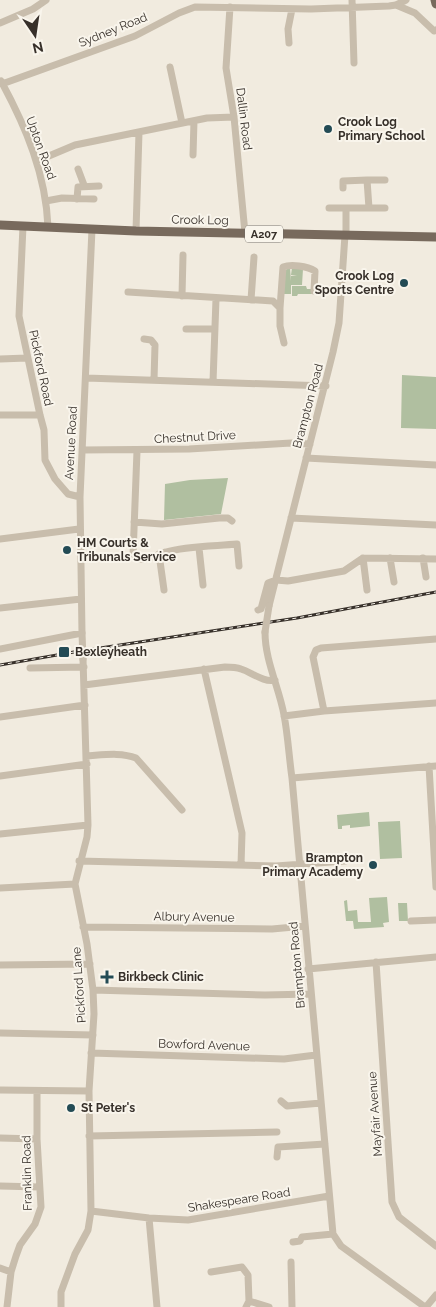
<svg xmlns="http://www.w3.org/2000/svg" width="436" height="1307" font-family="Raleway,sans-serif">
	<rect width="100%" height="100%" fill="#f1ebdf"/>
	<path fill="#b0bfa0" d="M 290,268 L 291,281 L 291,276 L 297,276 L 291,275 L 292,268 L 303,269 L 302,285 L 291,285 L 291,294 L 283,294 L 285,270 Z
		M 292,286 L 306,286 L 307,289 L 311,289 L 314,294 L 298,294 L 297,296 L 292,296 Z
		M 402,375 L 436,377 L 436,429 L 401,428 Z
		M 228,478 L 221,514 L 164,520 L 165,484 L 190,480 Z
		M 369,812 L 370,826 L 350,828 L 350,825 L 342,826 L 342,829 L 338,829 L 337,815 Z
		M 400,821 L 402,858 L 380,859 L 378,822 Z
		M 387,897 L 389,922 L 383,923 L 384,927 L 354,929 L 353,921 L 346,921 L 344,901 L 347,900 L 348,911 L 357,910 L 358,922 L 371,922 L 369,898 Z
		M 398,903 L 407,903 L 408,921 L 399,921 Z"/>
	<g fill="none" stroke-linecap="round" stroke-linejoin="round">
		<path stroke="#c8bdac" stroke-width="7" d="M 352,0 L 354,63
			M 396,5 L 415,13 L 434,31 L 436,30
			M 230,7 L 226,68 L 234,117 L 245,233
			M 0,23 L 33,9 L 46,0
			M 289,43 L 288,29 L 292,9
			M 170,67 L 182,123
			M 1,81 C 26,127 46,175 48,227
			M 2,84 L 135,36 L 179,13 L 195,7 L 311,9 L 389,6 L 396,5 L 406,0
			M 193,155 L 194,121
			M 37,161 L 75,145 L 207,118 L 234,117
			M 78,169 L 84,185
			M 367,180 L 385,180
			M 343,188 L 343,181 L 367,180 L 369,208
			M 77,199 L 78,187 L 99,186
			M 46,201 L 62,198 L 94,199
			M 329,208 L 346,208
			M 23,226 L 19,316 L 40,415 L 44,430 L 45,460 L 55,479 L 68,494 L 80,497
			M 136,231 L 139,132
			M 346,235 L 346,208 L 385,208
			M 128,292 L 273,301 L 280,308 L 280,326 L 284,343
			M 182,296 L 183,255
			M 251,300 L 254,257
			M 280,308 L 283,267 C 291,264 307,266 315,271 L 314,291
			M 186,329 L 215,329
			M 144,339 L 151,340 L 155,345 L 154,380
			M 0,359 L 27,358
			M 86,378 L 326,386
			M 213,382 L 216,299
			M 0,415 L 40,415
			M 82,450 L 189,449 L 291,443 L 310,444
			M 137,451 L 133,556 C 143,564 155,555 166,552 C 185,546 216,546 237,544 L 239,566
			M 306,458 L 436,465
			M 291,518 L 436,525
			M 134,522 L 162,524 L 219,518 L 228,518 L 232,521
			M 0,539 L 79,529
			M 199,548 L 203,585
			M 159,554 L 164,590
			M 363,558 L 367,590
			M 390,558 L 394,582
			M 423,558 L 426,577
			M 269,606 L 333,352 L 339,323 L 345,235
			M 0,608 L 81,599
			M 258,610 L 261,609 L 268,583 L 276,580 L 288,581 L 344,571 L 363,558 L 436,559
			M 265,632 C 265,661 279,687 284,715 C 288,736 289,757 292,778 L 333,1234 L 341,1246 L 425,1307
			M 0,649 L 82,633 L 80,497 L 92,229
			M 30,668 L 84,667
			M 204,669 L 242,833 L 241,865
			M 84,685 L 225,667 C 230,667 236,667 241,669 C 251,672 264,683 275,680
			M 324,711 L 313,657 L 316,650 L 321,648 L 436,639
			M 284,716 L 324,711 L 436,703
			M 0,717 L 85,705
			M 86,756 C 103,755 121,752 136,758 L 182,810
			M 429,766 L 436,887
			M 0,776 L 87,764
			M 292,778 L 436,766
			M 0,834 L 88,825
			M 79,861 L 276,866 L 345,861
			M 0,888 L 75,884
			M 411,921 L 436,920
			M 83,927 L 272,929 L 305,926
			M 376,962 L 392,1202 L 399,1217 L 436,1246
			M 0,965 L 90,964
			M 308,969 L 436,957
			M 93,990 L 265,995 L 311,994
			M 0,1033 L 93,1035
			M 91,1053 L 284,1059 L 316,1055
			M 0,1090 L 89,1091
			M 281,1101 L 287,1106 L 321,1103
			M 89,1136 L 277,1132
			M 0,1138 L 37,1139
			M 277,1157 L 278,1147 L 325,1144
			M 0,1186 L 39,1187
			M 91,1211 L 149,1218 L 188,1220 L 329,1196
			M 149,1218 L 157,1307
			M 293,1242 L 300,1241 L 302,1237 L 333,1234
			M 291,1262 L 292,1307
			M 0,1268 L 11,1272
			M 211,1272 L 242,1267 L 248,1275 L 249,1301 L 246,1307
			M 249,1301 L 269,1307
			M 7,1307 L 11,1272 L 16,1256 L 20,1245 L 35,1224 L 41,1207 L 37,1139 L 37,1091
			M 61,1307 L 61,1292 L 75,1254 L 88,1230 L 91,1211 L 89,1091 L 94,1014 L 93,990 L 87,944 L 75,884 L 87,837 L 88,825 L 83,659
			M 426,1307 L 436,1295"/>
		<path stroke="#786a5d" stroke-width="9" d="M 435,0 L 436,4
			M 0,225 L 136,231 L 436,237"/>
		<g stroke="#37302a" stroke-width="3">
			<path id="rail" d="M 0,665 L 74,652 L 297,618 L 436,592"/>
		</g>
		<use href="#rail" stroke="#f9f5ec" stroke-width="1" stroke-dasharray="4" stroke-linecap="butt"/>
		<path stroke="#c8bdac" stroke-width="7" d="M 265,632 L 269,606
			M 82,633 L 83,659"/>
	</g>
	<g fill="#234b55" stroke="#f9f5ec" stroke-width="2">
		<circle cx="328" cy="129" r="5"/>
		<circle cx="404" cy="283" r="5"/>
		<circle cx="67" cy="550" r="5"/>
		<rect x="58" y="646" width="12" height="12" rx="2.5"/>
		<circle cx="373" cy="865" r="5"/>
		<path d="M104.5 969.5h5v5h5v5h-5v5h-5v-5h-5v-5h5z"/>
		<circle cx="71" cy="1108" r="5"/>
	</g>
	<g text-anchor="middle" stroke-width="4" stroke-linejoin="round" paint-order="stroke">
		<rect fill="#f9f5ec" stroke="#716b64" stroke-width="1" x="245" y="225.5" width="38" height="17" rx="4"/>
		<g font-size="11" font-weight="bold" fill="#37302a">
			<text x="264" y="238">A207</text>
		</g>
		<g font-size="12" fill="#37302a" stroke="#f9f5ec">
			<text transform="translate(113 30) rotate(-22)" y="4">Sydney Road</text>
			<text transform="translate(244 119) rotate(83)" y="4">Dallin Road</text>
			<text transform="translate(41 148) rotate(70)" y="4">Upton Road</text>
			<text transform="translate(200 220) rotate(1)" y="4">Crook Log</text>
			<text transform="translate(41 368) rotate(78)" y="4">Pickford Road</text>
			<text transform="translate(308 406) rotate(-75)" y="4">Brampton Road</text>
			<text transform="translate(195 437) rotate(-3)" y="4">Chestnut Drive</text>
			<text transform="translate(71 443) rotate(-87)" y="4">Avenue Road</text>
			<text transform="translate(194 917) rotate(1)" y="4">Albury Avenue</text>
			<text transform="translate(297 965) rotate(-95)" y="4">Brampton Road</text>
			<text transform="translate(79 985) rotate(-94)" y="4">Pickford Lane</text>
			<text transform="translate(204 1045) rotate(2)" y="4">Bowford Avenue</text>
			<text transform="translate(375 1114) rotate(-94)" y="4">Mayfair Avenue</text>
			<text transform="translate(27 1173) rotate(-91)" y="4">Franklin Road</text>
			<text transform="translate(239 1200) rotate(-9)" y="4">Shakespeare Road</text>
		</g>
		<g font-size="12" font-weight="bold" fill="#37302a" stroke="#f9f5ec" text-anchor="start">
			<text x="338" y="126">Crook Log<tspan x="338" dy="14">Primary School</tspan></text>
			<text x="394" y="280" text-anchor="end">Crook Log<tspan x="394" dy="14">Sports Centre</tspan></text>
			<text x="77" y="547">HM Courts &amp;<tspan x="77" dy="14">Tribunals Service</tspan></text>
			<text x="75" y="656">Bexleyheath</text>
			<text x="363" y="862" text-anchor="end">Brampton<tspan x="363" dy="14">Primary Academy</tspan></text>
			<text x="118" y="981">Birkbeck Clinic</text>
			<text x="81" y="1112">St Peter's</text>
		</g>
	</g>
	<g transform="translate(35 35) rotate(167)" stroke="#f9f5ec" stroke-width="4" paint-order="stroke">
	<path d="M0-4L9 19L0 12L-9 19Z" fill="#37302a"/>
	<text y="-8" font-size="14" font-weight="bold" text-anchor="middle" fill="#37302a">N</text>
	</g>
</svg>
